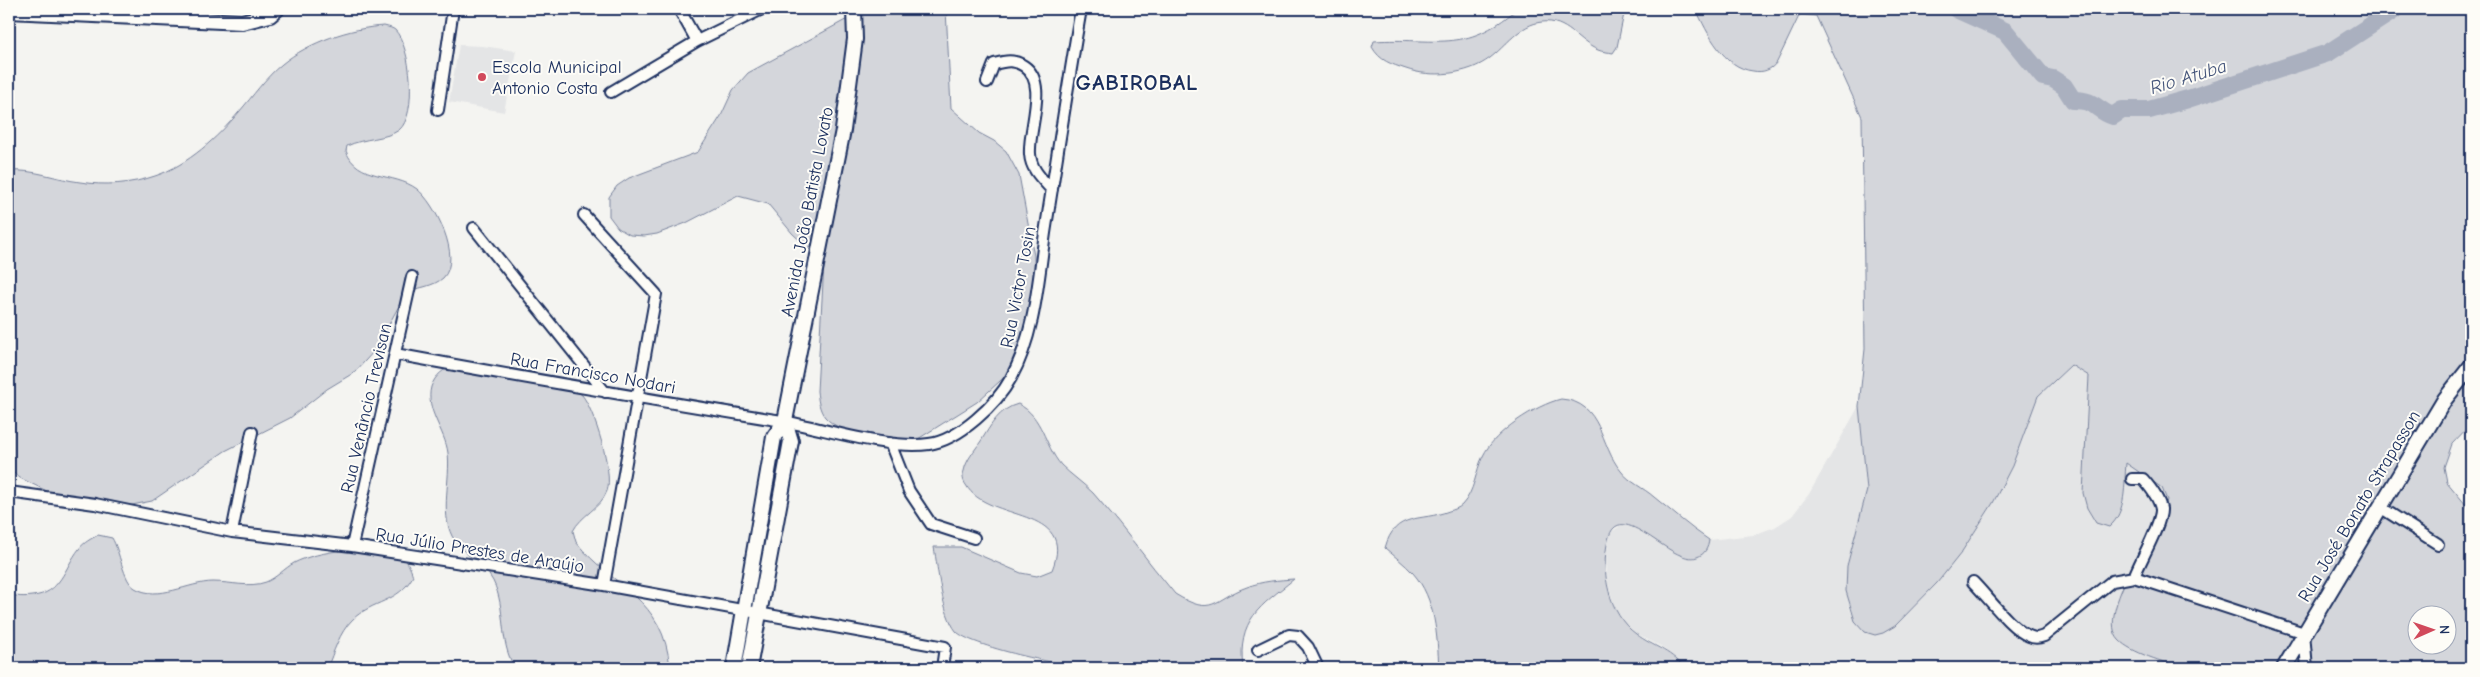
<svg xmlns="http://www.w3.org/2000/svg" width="2480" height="677" font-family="'Comic Neue',sans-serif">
	<rect width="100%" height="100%" fill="#f4f4f1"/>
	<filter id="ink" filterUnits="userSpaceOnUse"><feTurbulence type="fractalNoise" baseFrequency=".02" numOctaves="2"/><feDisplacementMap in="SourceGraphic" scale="10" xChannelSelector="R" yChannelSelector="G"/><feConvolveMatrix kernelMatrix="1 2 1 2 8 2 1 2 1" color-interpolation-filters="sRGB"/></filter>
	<g filter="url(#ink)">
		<path fill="#e4e5e6" d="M 459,45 L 483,46 L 516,51 L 504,112 L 449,102 Z
			M 2071,365 L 2089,376 L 2083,493 L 2123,502 L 2126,462 L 2162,488 L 2167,500 L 2164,510 L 2142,545 L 2140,652 L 2182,668 L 1685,668 L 1662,647 L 1636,634 L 1622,622 L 1615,609 L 1608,585 L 1606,560 L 1608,541 L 1611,532 L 1620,526 L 1629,525 L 1645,532 L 1682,557 L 1692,559 L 1708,547 L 1709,540 L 1753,535 L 1775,527 L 1792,516 L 1809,494 L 1859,406 L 1867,490 L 1847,565 L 1849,606 L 1855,621 L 1865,632 L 1895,626 L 1937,583 L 1961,553 L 1993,503 L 2012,466 L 2038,396 Z"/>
		<path fill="#d4d6db" stroke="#78829c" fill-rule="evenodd" d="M 851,9 L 946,9 L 951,108 L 979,133 L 994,141 L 1006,151 L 1019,175 L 1034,256 L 1035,293 L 1029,328 L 1011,371 L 977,402 L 910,444 C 886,439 841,436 825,417 C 819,410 818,399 817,391 L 824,263 L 792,233 L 768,204 L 738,196 L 686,223 L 657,234 L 644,236 L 630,235 L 618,228 L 609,216 L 609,197 L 617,186 L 629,178 L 698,152 L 721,116 L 733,90 L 748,73 L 851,17 Z
			M 1517,9 L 1625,9 L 1617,47 L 1613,53 C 1609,52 1602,52 1598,50 C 1578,42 1567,19 1542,22 C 1520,24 1506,46 1490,58 C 1468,75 1431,78 1406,69 C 1391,64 1380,61 1372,47 L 1374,41 C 1436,37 1464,55 1517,9 Z
			M 1696,9 L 2471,9 L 2471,424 L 2452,444 L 2444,467 L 2447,482 L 2471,511 L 2471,668 L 2182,668 C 2165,662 2131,653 2119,640 C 2094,613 2159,528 2167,500 L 2162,488 L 2126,463 C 2124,484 2127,512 2109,527 L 2096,523 L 2087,508 L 2083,493 L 2089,376 L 2071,365 L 2038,396 L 2012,466 L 1993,503 L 1961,553 L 1937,583 L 1895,626 L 1883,633 L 1875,635 L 1865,632 L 1855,621 L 1846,591 L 1847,566 L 1867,490 L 1859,406 L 1865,349 L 1862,117 L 1816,16 L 1800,14 L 1777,62 C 1771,70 1763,73 1753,71 C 1724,68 1707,33 1696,9 ZM 2418,614 L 2448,614 L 2448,644 L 2418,644 Z
			M 384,26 C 388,27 393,28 395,30 C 411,46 418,115 399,130 C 387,139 363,138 347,146 L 346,151 C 357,181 394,172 417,189 C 435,203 463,258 443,278 C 434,286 419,288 407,291 L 375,350 L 355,372 L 327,389 L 290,418 L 225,451 L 152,501 L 117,508 L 55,495 L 20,478 L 9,469 L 9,171 C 33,169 56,179 80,182 C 104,186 132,184 155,176 C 188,165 218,137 239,112 C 253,96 265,78 282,64 C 309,42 350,28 384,26 Z
			M 455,364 L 572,389 C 575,391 580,393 582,395 C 594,409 614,474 607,491 C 601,508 581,515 573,531 L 576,542 C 614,589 664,597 670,668 L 515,668 C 498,641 507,609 493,581 C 483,562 461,554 452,536 C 440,512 451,479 448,453 C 445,430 425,410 431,387 C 435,375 444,369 455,364 Z
			M 1561,399 C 1603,402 1599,445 1621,471 C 1629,482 1644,488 1654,497 C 1673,512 1689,527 1709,540 C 1708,548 1705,554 1697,557 C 1672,567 1619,494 1608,540 C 1600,571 1609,615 1636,634 C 1655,648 1667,648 1685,668 L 1439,668 C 1437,636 1436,599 1413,573 C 1405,564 1394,556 1385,548 C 1395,511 1421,522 1449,511 C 1453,510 1459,508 1462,505 C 1475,491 1475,472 1483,456 C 1494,432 1536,405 1561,399 Z
			M 1018,404 C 1043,416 1044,445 1061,465 C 1071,475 1083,483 1093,493 C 1122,525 1147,561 1175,594 C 1214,618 1213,599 1247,587 C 1262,581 1279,580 1294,579 C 1260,607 1237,619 1243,668 C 1192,668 1140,672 1090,668 C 1067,667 968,646 956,631 C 942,613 938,570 934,547 L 961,547 L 1021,573 L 1037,576 L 1052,570 C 1078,505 987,523 966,485 C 963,481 962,476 964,471 C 966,460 975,450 981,441 C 991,425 999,409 1018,404 Z
			M 98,535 L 112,538 C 120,551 123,581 135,588 C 158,602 189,582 213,582 C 231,582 249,588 266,582 C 276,578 285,568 294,563 C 316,551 377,543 399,554 C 407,559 410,567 413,576 C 399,603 372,600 352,620 C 339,633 334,652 327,668 L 9,668 L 9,594 C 16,597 24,597 32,596 C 61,594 64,568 79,549 C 84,542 91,539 98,535 Z"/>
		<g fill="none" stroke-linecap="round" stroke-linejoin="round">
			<path stroke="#aab0bf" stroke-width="18" d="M 1956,9 L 2005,31 L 2043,77 L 2053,79 L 2064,86 L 2073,100 C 2097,100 2095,110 2113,116 L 2122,110 L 2149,110 L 2188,99 L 2328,53 L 2396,9"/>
			<g stroke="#1b2f5e" stroke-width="14">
				<path id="street" d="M 679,9 L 697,41
					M 987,82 L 994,64 C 1005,61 1014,59 1024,66 C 1049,83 1028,128 1030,154 C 1031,170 1042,179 1052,190
					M 611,92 L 697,41 L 762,9
					M 438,110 L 453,9
					M 584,215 L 656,294 L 604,585
					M 474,228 L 605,392
					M 395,354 C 524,378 653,400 782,421 C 824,428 888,450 929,444 C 959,440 997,404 1011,378 C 1035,334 1038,282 1045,233 C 1057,158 1068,83 1081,9
					M 890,443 L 909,491 L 931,524 L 974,538
					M 2132,479 L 2143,479 C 2150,487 2159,498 2161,509 C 2162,523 2140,561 2134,577
					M 9,492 L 95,504 L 232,532 L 352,546 L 604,585 L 945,647 L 942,668
					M 2380,507 L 2438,544
					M 232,532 L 252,432
					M 352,546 L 412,277
					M 1973,582 C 1988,597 2011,629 2029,636 C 2035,639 2039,638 2044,636 L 2112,581 L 2134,577 L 2304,633 L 2307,668
					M 1258,650 L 1289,635 L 1298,636 L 1308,647 L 1318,668"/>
			</g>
			<g stroke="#1b2f5e" stroke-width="18">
				<path id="secondary" d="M 9,11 L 242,22 L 270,15 L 277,9
					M 734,668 L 774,437 L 785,421 L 843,130 L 855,39 L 854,9
					M 749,668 L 791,441 L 785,421
					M 2284,668 L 2445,399 L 2471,366"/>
			</g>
			<use href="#street" stroke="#fdfcf7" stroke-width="10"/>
			<use href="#secondary" stroke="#fdfcf7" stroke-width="14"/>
		</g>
	</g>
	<circle fill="#d1495b" stroke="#fdfcf7" stroke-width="2" cx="482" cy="77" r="5"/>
	<g text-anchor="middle" stroke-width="4" stroke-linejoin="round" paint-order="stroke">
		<g font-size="18" fill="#1b2f5e" stroke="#fdfcf7" text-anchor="start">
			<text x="492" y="73">Escola Municipal<tspan x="492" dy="21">Antonio Costa</tspan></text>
		</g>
		<g font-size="18" fill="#1b2f5e" stroke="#fdfcf7">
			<text transform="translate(807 212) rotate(-79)" y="6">Avenida João Batista Lovato</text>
			<text transform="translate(1018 287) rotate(-79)" y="6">Rua Victor Tosin</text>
			<text transform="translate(593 373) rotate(10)" y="6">Rua Francisco Nodari</text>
			<text transform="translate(366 408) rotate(-77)" y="6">Rua Venâncio Trevisan</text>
			<text transform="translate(2359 506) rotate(-59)" y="6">Rua José Bonato Strapasson</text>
			<text transform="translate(480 550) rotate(9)" y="6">Rua Júlio Prestes de Araújo</text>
		</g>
		<g font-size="19" font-style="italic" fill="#46567b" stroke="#fdfcf7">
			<text transform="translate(2188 76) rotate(-17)" y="7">Rio Atuba</text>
		</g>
		<g font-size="22" font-weight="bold" letter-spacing="1" fill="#1b2f5e" stroke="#fdfcf7">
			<text x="1137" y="90">GABIROBAL</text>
		</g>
	</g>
	<rect width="2480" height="677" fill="none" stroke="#fdfcf7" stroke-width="30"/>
	<rect x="15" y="15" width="2450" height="647" fill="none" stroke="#1b2f5e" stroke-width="2" filter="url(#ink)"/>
	<g transform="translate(2432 630) rotate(88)"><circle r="24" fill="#fdfcf7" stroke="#a3aaba"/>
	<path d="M0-4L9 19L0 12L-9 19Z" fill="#d1495b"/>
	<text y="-8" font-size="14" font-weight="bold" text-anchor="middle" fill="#1b2f5e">N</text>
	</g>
</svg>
